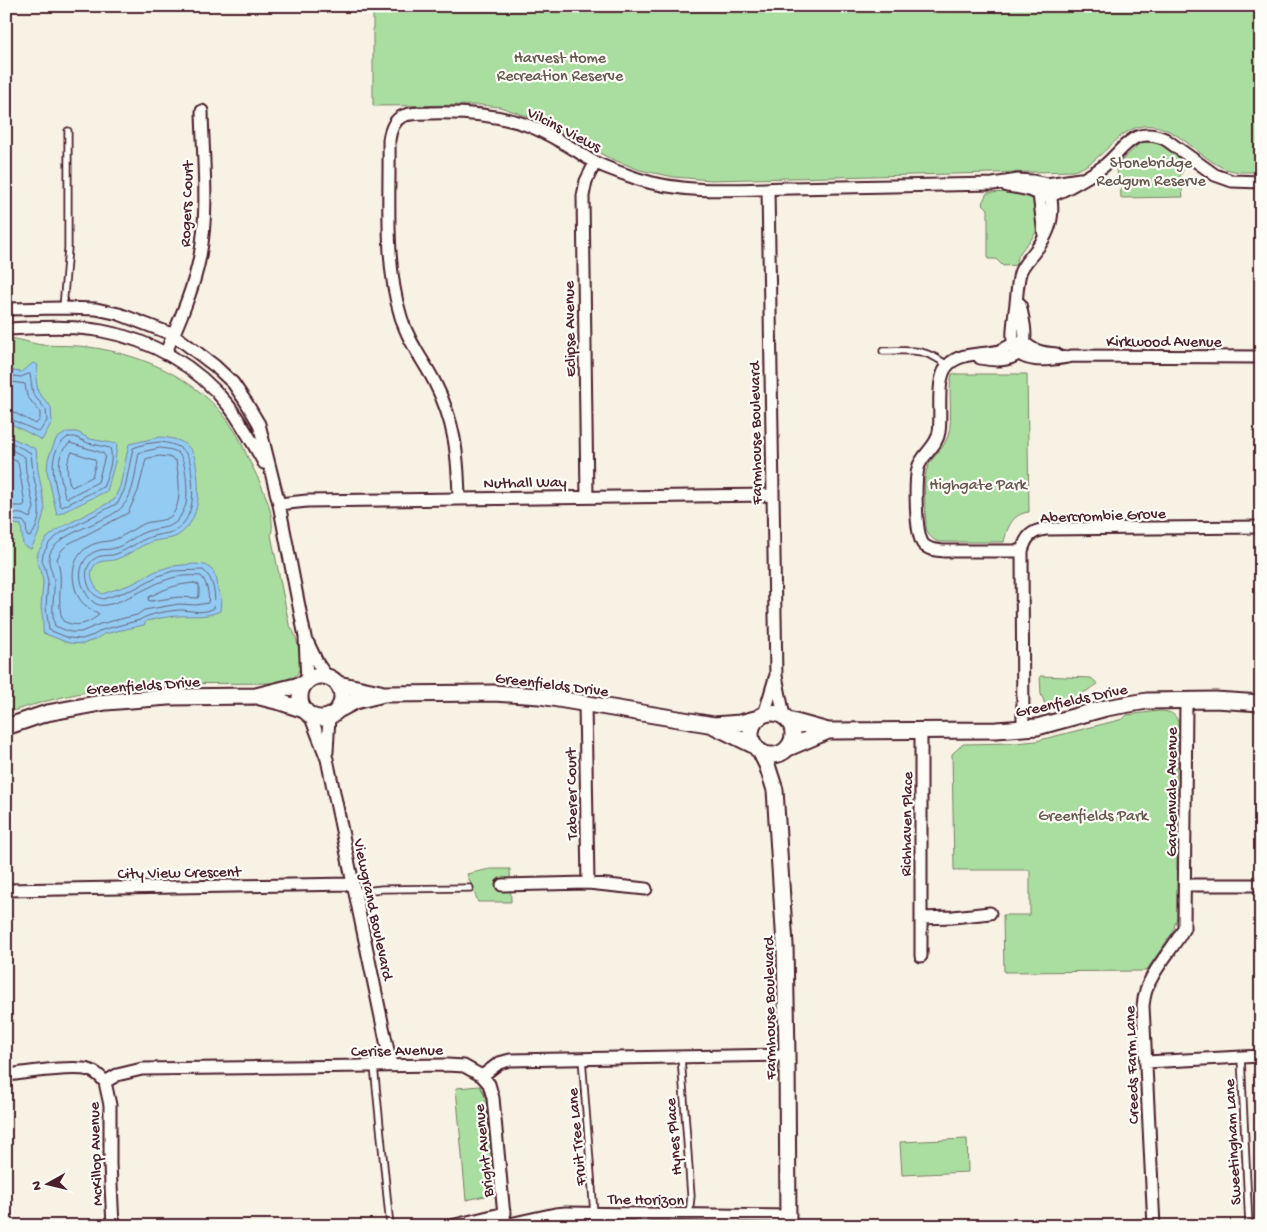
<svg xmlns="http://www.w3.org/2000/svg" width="1267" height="1232" font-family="'Gochi Hand',sans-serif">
	<rect width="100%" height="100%" fill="#f8f2e4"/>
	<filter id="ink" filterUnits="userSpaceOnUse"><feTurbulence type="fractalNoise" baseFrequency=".02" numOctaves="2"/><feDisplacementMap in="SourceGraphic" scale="10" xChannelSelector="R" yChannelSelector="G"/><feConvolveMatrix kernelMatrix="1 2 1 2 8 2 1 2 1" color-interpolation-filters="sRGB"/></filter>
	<g filter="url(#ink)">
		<path fill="#aadea1" stroke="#7a7e66" d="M 373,6 L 1261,6 L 1261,172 C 1249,172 1238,173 1226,169 C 1199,159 1174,121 1143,126 C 1115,130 1103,163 1073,171 L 711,180 L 674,177 L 640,170 L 609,158 L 539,120 L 500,107 L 480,105 L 373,106 Z
			M 1150,142 L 1160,144 L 1187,163 L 1180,176 L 1183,197 L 1121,198 L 1120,180 L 1115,167 L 1140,143 Z
			M 1009,192 C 1029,194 1035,194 1037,216 C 1038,222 1039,226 1036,232 C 1030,244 1017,250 1016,265 L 1003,266 L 996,259 L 988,259 L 988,209 L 982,203 L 987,193 Z
			M 6,338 C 19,338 31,344 43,345 C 59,346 74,345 89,347 C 147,355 208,383 238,436 C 243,445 246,455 251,464 C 260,482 277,515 271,535 L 289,624 C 295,633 297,640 299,650 C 303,673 297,682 273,683 C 220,684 166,682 113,688 C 77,692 41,702 6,713 Z
			M 952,374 L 1027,374 L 1029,512 C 1012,514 1007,528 1004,542 L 939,542 C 931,539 928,535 926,527 C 926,511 922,483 927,469 C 932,456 944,449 948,436 C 954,416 947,394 952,374 Z
			M 1040,676 L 1091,678 L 1098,684 C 1083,693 1063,707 1045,704 L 1041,694 Z
			M 1159,711 C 1173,711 1179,716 1179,731 C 1179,736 1179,739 1177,743 L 1177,916 L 1173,932 L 1146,971 L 1004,972 L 1003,915 L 1030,915 L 1030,870 L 954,870 L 952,754 L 963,744 L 1016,743 L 1036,741 L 1123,719 L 1127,715 Z
			M 490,869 L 510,869 L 511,902 L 478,902 L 467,874 Z
			M 480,1086 L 486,1098 L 495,1194 L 466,1200 L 456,1088 Z
			M 967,1139 L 968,1172 L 902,1175 L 900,1142 Z"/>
		<path fill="#93cbf2" stroke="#7686a2" d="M 33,363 L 38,365 L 36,378 L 38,392 L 51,407 L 52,422 L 42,440 L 6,421 L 6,370 L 21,372 Z
			M 67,432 L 77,432 L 90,439 L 117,444 L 115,462 L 107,491 L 57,515 L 47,471 L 48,459 L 56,439 Z
			M 6,435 L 36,449 L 38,470 L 45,508 L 38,535 L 31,549 L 23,545 L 21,525 L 6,523 Z
			M 160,437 C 175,438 191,442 195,459 C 200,485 203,520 177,536 C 170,540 159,539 151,542 C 139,546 129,555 117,559 C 110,562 101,559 95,565 C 87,574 94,588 102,594 L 132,584 L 156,571 L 172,566 L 194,564 L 206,565 L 213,571 L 217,580 L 218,590 L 221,598 L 220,611 C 205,618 194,615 179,616 C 168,616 157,619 146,621 L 144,625 L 104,634 L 96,639 L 83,644 L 69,643 L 43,633 L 43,620 L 41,607 L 43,582 L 41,570 L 37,562 L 38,552 L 46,539 L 58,529 L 114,500 L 120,486 L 129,444 Z"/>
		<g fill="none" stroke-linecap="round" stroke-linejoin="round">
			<path stroke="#67647b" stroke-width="1" d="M 6,375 L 21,377 L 28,374 L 30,374 L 33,394 L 46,410 L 47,421 L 39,432 L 6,417
				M 6,381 L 25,384 L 27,396 L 40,412 L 40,419 L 36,424 L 13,412 L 6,411
				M 68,437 L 75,437 L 88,443 L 110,448 C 114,458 108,476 103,487 L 62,507 L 60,505 C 55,482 44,453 68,437 Z
				M 6,440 L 31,453 C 32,460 32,466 33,473 C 37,495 46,518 30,537 L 27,536 L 26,525 L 23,521 L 6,520
				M 160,442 C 177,444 189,449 191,468 C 193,487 196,510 181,526 C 173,535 161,533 150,537 C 138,541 128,550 116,554 C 111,556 106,555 101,556 C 88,559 84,572 88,584 C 90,591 95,597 103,599 L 134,589 L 158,576 L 173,571 L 203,570 C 214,578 216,596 214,608 C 204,614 193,611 182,610 C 172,610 147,614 140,620 L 102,630 L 94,635 L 82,639 L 69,638 L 49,630 L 46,607 L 48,581 L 45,568 L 42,561 L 43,554 L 50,542 L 61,533 L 118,503 L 125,488 L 133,448 L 145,444 Z
				M 70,443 L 103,453 L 105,456 L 98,482 L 67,498 L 65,496 C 61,479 52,455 70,443 Z
				M 6,447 L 25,457 L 26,472 L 34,508 L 30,518 L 22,514 L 6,513
				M 160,448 C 166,449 173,449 178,453 C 187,459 188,495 186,504 C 184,510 181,516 177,521 C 170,529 155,528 145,532 C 134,536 124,547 111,549 C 108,550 104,549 100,550 C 82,554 76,574 84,589 C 87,596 92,603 99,605 C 114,608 149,586 163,581 C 175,576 188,575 201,576 C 206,580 210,596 208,603 L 196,605 L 179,604 L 144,610 L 137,615 L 100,624 L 81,632 L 70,632 L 55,626 C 50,611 55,596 54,580 C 53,574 48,564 49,558 C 51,533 108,523 122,507 C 135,494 135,470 139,453 Z
				M 72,452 L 94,459 L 96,462 L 92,477 L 72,487 L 70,485 C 67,472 65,463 72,452 Z
				M 6,456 L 18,462 L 25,504 L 23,506 L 6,506
				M 160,456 L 169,457 L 176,461 C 179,477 183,504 171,516 C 166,521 153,521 146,523 C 135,527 126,535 116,539 C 109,542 103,541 97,543 C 73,550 68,575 78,596 C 82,604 89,609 98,613 L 99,615 C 87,624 77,628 63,621 C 55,601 65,580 57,559 L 61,551 L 68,544 L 128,513 L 138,491 L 146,459 Z
				M 194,583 L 199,585 L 199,595 L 198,598 L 179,597 L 151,601 L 148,600 L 149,597 C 167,588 174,585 194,583 Z"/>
			<g stroke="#4a1f2b" stroke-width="9">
				<path id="service" d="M 63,308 L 68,248 L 68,131
					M 883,351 C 912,351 923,347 947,365
					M 355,892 L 382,889 L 470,888
					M 681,1057 L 691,1196 L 689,1215
					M 1241,1057 L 1249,1226
					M 582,1058 L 594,1214
					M 374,1066 L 390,1226"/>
			</g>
			<g stroke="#4a1f2b" stroke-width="15">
				<path id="minor" d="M 1047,184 C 1056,208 1052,231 1035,251 C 1030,258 1023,264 1020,273 C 1017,284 1017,299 1015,311 C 1014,321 1012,331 1013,341 C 1017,368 1055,359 1073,356 L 1261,357
					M 1007,186 C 1014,187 1022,188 1029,190 C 1037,193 1043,196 1051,195 C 1059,194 1098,171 1105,165 C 1126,147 1133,126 1165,139 L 1215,175 L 1232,181 L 1261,182
					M 768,189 L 776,676 L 784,716
					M 1043,190 L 1039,194 L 1044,235
					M 6,309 L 63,308 L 96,309 L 119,314 L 174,335 L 215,366 L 233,383 L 246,402 L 259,424 L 279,504 L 305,637 L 307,681
					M 6,329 C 38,328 71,325 102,331 C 151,340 196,365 228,405 C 242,423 253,443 264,463
					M 166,352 C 179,322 194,288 200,256 C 209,209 203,158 202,111
					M 980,358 C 995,361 1019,363 1024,343 C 1027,332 1022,315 1020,304
					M 587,497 L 583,196 L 586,181 L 595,163
					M 459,499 C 458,454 455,422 434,381 C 423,360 408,341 401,317 C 384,263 390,196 389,140 C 393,113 406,113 430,113 C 464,112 497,114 530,126 C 546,133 562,142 577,151 C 583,155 589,160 596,163 C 609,169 624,174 638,179 C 687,195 742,189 792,188 C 859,187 926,185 993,184 L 1018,180 L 1032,181 L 1047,184 L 1080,179
					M 279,504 L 307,501 L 772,495
					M 1022,551 L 944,551 C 936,550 928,550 923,544 C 915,533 915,482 918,468 C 922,454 937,447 939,432 C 942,415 935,378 948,365 C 960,352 983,355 999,351 C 1008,348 1014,341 1024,343 C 1027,344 1030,348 1034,349 C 1040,353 1049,353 1056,354
					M 308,643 L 318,664 L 327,677
					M 585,703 L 588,883
					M 310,715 L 327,759 L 391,1065
					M 764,715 L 775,678
					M 1023,729 L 1022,551 C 1026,537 1031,531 1046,529 L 1261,527
					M 327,752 L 329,717
					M 502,885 L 588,883 L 646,889
					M 1185,885 L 1261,885
					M 6,890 L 352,884
					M 921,918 L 953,917 L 990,913
					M 921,956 L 921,731
					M 1146,1062 L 1261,1056
					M 6,1075 C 25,1073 73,1065 89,1070 C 96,1072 101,1077 105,1082 L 117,1075 L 142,1069 L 447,1065 L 464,1066 L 482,1076 L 499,1063 L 510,1060 L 787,1055
					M 482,1076 L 489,1084 L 493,1098 L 505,1226
					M 105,1082 L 110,1105 L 110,1164 L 113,1226
					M 505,1225 L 555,1214 L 566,1213 L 788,1216
					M 451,1226 L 505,1213
					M 1154,1226 L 1143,1006 C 1144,996 1146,987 1151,979 C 1160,961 1175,946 1184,928 L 1186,700"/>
			</g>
			<g stroke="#4a1f2b" stroke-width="19">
				<path id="tertiary" d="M300 697a21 21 0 1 1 42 0a21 21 0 1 1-42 0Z
					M 338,684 L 380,693
					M 260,697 L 280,702 L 304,710
					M 338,710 L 355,701 L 384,694 L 493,693 L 540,696 L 714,725 L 740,723 L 759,718
					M751 734a21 21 0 1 1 42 0a21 21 0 1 1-42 0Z
					M 788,720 L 828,731 L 996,730 L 1037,727 L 1106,708 L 1147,701 L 1215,700 L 1261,703
					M 714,726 L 755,746
					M 6,727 L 47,713 L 106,702 L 168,697 L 256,696 L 304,684
					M 788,748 L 828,731
					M 760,751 L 767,765 L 775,790 L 785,945 L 787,1055 L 788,1226"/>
			</g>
			<use href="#service" stroke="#fdfcf7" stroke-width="5.5"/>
			<use href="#minor" stroke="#fdfcf7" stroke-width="11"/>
			<use href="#tertiary" stroke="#fdfcf7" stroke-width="15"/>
		</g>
	</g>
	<g text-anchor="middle" stroke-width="4.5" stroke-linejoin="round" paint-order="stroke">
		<g font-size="16" fill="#67584e" stroke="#fdfcf7">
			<text x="560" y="62">Harvest Home<tspan x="560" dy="18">Recreation Reserve</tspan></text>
			<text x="1151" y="167">Stonebridge<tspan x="1151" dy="18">Redgum Reserve</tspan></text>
			<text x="978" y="489">Highgate Park</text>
			<text x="1093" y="820">Greenfields Park</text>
		</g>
		<g font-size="16" fill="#4a1f2b" stroke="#fdfcf7">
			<text transform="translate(565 128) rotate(27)" y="6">Vilcins Views</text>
			<text transform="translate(185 204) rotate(-88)" y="6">Rogers Court</text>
			<text transform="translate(568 329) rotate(-91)" y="6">Eclipse Avenue</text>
			<text x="1164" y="346">Kirkwood Avenue</text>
			<text transform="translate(754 433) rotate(-91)" y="6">Farmhouse Boulevard</text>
			<text transform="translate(525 481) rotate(-1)" y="6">Nuthall Way</text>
			<text transform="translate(1103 514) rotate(-2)" y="6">Abercrombie Grove</text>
			<text transform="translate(552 683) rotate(7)" y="6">Greenfields Drive</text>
			<text transform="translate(143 684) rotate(-4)" y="6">Greenfields Drive</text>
			<text transform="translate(1071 699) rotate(-12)" y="6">Greenfields Drive</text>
			<text transform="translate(1170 792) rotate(-90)" y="6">Gardenvale Avenue</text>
			<text transform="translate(570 794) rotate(-91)" y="6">Taberer Court</text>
			<text transform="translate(905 824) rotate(-89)" y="6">Richhaven Place</text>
			<text transform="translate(179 871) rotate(-1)" y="6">City View Crescent</text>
			<text transform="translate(375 909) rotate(78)" y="6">Viewgrand Boulevard</text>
			<text transform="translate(768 1008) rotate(-91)" y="6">Farmhouse Boulevard</text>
			<text transform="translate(397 1049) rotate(-1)" y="6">Cerise Avenue</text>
			<text transform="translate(1130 1065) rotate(-92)" y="6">Creeds Farm Lane</text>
			<text transform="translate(575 1137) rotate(-95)" y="6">Fruit Tree Lane</text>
			<text transform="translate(672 1137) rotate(-95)" y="6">Hynes Place</text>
			<text transform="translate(1231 1142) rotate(-93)" y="6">Sweetingham Lane</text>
			<text transform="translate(482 1151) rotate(-96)" y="6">Bright Avenue</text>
			<text transform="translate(94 1154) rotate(-92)" y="6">McKillop Avenue</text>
			<text transform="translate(646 1198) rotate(1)" y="6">The Horizon</text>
		</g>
	</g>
	<rect width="1267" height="1232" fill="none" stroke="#fdfcf7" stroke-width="25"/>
	<rect x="12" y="12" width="1242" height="1207" fill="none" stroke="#4a1f2b" stroke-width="2" filter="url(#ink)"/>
	<g transform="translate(48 1184) rotate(262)" stroke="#fdfcf7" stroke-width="4" paint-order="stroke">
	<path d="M0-4L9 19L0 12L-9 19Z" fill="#4a1f2b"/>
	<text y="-8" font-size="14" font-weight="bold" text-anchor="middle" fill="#4a1f2b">N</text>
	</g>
</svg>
